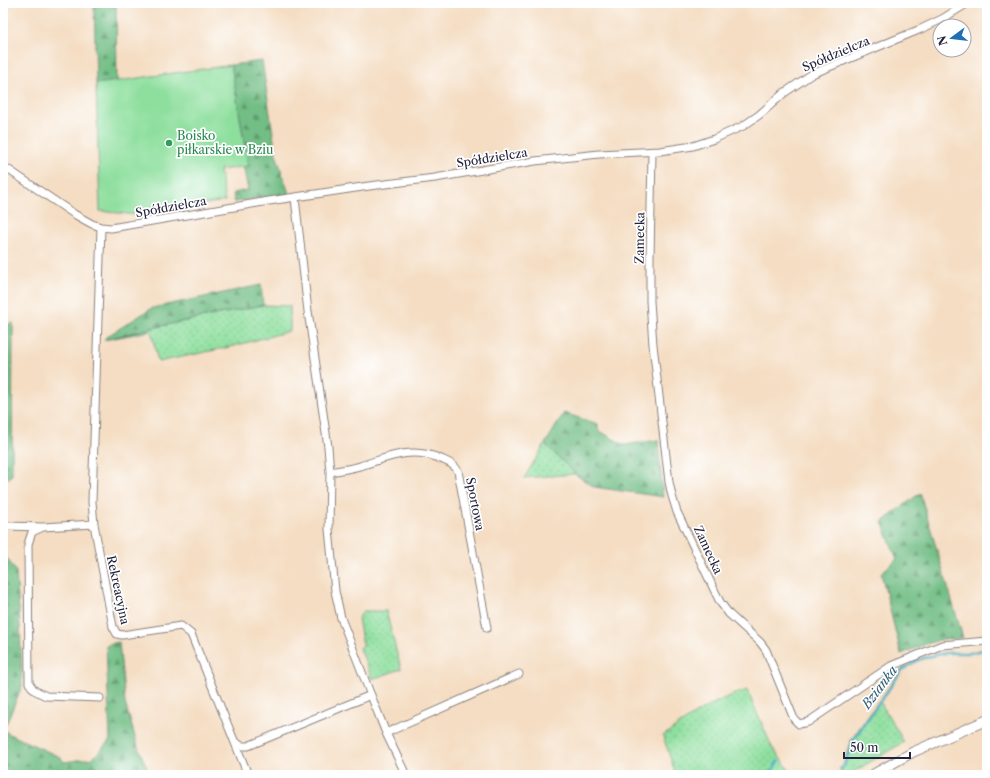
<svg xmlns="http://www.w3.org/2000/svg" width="990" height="778" font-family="'Libre Caslon Text',serif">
	<defs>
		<pattern id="grass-dots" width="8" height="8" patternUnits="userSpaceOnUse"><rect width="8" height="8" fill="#8edf9e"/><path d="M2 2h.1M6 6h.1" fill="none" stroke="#7abf89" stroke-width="1.8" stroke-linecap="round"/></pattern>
		<pattern id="forest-firs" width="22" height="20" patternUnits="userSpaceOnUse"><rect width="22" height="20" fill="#72be85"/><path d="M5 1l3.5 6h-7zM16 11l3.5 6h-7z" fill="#5d9a6e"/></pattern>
	</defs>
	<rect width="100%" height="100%" fill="#fff"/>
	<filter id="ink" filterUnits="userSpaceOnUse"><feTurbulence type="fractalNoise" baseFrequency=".025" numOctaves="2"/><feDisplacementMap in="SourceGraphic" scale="8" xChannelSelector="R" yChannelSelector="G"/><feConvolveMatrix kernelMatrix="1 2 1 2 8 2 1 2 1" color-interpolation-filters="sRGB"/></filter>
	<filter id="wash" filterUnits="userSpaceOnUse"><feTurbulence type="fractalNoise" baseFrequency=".012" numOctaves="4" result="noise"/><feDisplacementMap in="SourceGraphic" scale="16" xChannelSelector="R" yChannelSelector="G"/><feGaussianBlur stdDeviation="0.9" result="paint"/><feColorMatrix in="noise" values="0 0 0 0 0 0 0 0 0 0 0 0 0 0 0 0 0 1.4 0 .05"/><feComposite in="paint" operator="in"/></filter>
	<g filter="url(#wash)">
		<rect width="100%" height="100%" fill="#f4ddc2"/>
		<path fill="url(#grass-dots)" stroke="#58806c" d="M 263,305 L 290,306 L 290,331 L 234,346 L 158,362 L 151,331 L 104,340 L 166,325 Z
			M 545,444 L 575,474 L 524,478 Z
			M 363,611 L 386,611 L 401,669 L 372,679 L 360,648 L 363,645 L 358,619 Z
			M 747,690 L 772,747 L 793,775 L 676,775 L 663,736 C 690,717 715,699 747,690 Z
			M 879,700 L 904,742 L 848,775 L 840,775 L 851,740 Z"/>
		<path fill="url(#forest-firs)" stroke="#4a7060" d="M 94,3 L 116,3 L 117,81 L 96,84 Z
			M 262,61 L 276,154 L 289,194 L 234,202 L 233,193 L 248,190 L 243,165 L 248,165 L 231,65 Z
			M 261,285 L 263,305 L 151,328 L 104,340 L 106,337 L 152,308 Z
			M 13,323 L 12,475 L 3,482 L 3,326 Z
			M 564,413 L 598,424 L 598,430 L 624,445 L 658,440 L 663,497 L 594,487 L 575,474 L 545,444 Z
			M 920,493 L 963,638 L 939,640 L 921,646 L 901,654 L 881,573 L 897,559 L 882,522 Z
			M 3,552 L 16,572 L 20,624 L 22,686 L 4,729 L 9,734 L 60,757 L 64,762 L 93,758 L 110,740 L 106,645 L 119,642 L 125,703 L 138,747 L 150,775 L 3,775 Z"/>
		<path fill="#8edf9e" stroke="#58806c" d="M 231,65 L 248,166 L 220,170 L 225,201 L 137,215 L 100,211 L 96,84 Z"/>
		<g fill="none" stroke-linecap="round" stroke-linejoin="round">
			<path stroke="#41abc0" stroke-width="2.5" d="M 840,769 L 844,766 L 853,740 L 902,670 L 918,660 L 931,656 L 946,653 L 970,653 L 987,649
				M 764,775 L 772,771 L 778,761"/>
		</g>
	</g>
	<g filter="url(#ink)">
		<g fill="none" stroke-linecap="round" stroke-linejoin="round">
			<g stroke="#8b807e" stroke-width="9">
				<path id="minor" d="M 652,152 L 650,258 L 650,301 L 653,345 L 669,482 L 672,496 L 677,512 L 720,602 L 729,614 L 760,642 L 766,650 L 794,719 L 799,724 L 808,722 L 891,666 L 942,645 L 987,641
					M 3,166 L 74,214 L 92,224 L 101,227 L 111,228 L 269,201 L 369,186 L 435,178 L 535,161 L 599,154 L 660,151 L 693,146 L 714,139 L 743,126 L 759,115 L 784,93 L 812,74 L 921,29 L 942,19 L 968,3
					M 295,198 L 308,311 L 328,447 L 330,472 L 329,529 L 335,591 L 341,618 L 370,693 L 386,733 L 406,775
					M 101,227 L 92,502 L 94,524 L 113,627 L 117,634 L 122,635 L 181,626 L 191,634 L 248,775
					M 330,472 C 340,470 350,469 360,466 C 389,457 411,446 441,459 C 448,462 454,464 458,471 L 487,628
					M 94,524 L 43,527 L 32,532 L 28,544 L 29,683 L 34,690 L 46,696 L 100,698
					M 6,526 L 42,527
					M 386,733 L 519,674
					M 235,742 L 242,746 L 248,746 L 371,695"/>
			</g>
			<g stroke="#8b807e" stroke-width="11">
				<path id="tertiary" d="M 872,775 L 913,752 L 987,720"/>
			</g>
			<use href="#minor" stroke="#fff" stroke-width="7"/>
			<use href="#tertiary" stroke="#fff" stroke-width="9"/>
		</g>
	</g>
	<circle fill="#2e9e5b" stroke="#fff" stroke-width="1.5" cx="169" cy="143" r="4"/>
	<g text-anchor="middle" stroke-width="3.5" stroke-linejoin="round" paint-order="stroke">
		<g font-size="12" fill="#22223b" stroke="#fff">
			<text transform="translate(836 54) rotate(-23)" y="4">Spółdzielcza</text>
			<text transform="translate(492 158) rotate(-9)" y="4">Spółdzielcza</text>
			<text transform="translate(171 207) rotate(-10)" y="4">Spółdzielcza</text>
			<text transform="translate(640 238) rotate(-89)" y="4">Zamecka</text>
			<text transform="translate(475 504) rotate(79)" y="4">Sportowa</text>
			<text transform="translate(708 550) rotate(65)" y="4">Zamecka</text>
			<text transform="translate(118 590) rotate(78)" y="4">Rekreacyjna</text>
		</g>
		<g font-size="12" fill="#27864d" stroke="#fff" text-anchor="start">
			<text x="177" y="140">Boisko<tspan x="177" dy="14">piłkarskie w Bziu</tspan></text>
		</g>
		<g font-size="13" font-style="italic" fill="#306077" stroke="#fff">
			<text transform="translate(879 687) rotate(-53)" y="5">Bzianka</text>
		</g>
	</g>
	<rect width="990" height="778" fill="none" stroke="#fff" stroke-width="16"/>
	<g transform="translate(952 38) rotate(255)"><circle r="19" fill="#ffffff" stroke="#a7a7b1"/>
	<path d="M0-3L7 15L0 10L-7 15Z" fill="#1f6fb2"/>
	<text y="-6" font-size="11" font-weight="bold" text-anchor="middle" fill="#22223b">N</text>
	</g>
	<path d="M844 752v6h66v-6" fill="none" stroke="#22223b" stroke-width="2"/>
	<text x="850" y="752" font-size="12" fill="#22223b" stroke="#ffffff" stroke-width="3" paint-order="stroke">50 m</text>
</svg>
